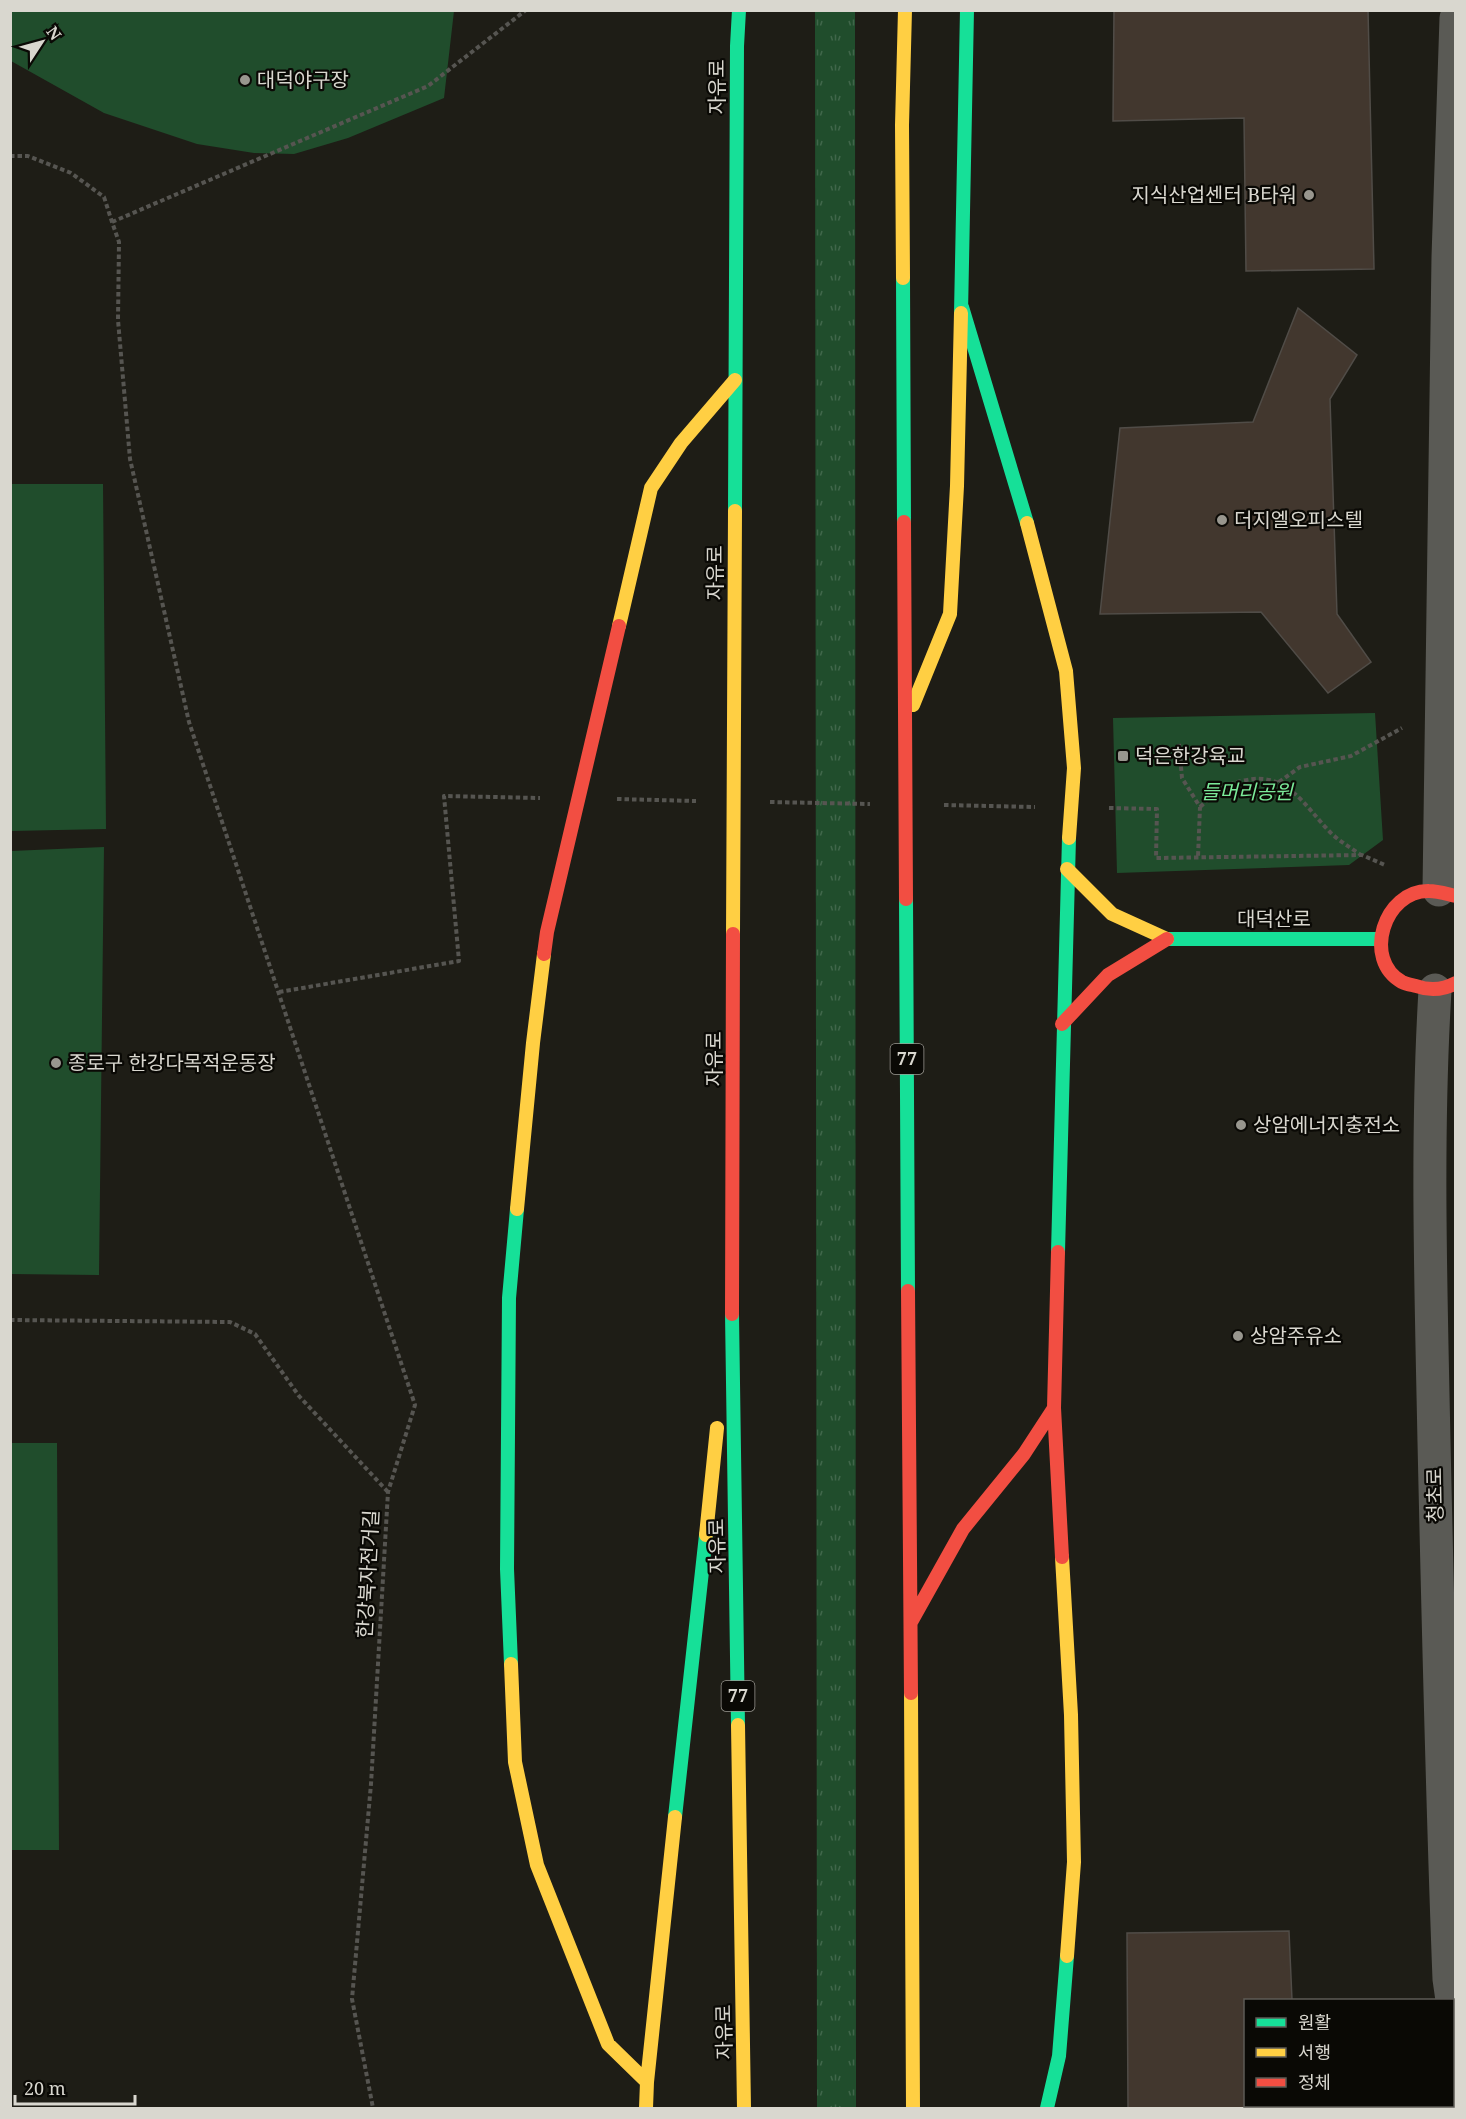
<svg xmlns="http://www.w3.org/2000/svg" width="1466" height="2119" font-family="'Noto Serif','Noto Sans KR',serif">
	<defs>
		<pattern id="grass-tufts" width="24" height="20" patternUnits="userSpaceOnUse" patternTransform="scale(1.5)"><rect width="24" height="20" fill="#204d2c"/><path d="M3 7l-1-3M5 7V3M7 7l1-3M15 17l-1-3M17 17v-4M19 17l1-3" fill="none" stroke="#40664a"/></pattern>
	</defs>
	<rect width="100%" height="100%" fill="#1e1d16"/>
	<path fill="url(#grass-tufts)" d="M 815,11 L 855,11 L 856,2108 L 817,2108 Z"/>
	<path fill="#204d2c" d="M 11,10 L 454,10 L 454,11 L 444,98 L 348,138 L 294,154 L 254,153 L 197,144 L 104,113 L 11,61 Z
		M 10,484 L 103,484 L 106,829 L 11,831 Z
		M 1375,713 L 1383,840 L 1349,865 L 1117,873 L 1113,718 Z
		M 104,847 L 99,1275 L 11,1274 L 11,851 Z
		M 10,1443 L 57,1443 L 59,1850 L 11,1850 Z"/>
	<path fill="#42372e" stroke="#504c47" stroke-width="1.5" d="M 1114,10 L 1368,10 L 1374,269 L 1246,271 L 1244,118 L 1113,121 Z
		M 1298,308 L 1357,355 L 1330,399 L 1337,614 L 1371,662 L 1328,693 L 1261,612 L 1100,614 L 1120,428 L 1253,422 Z
		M 1289,1931 L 1292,2000 L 1246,2000 L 1246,2106 L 1295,2106 L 1295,2108 L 1128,2108 L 1127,1933 Z"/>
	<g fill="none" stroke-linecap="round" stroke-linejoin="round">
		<path stroke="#565551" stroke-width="4" stroke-dasharray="4.5 3" stroke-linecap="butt" d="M 10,156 L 28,156 L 71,173 L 104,197 L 112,222 L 119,242 L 118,320 L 130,459 L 189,722 L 415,1405 L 388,1492 L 371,1784 L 352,1999 L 373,2108
			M 112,222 L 428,86 L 526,10
			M 1179,744 L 1182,778 L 1200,807 L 1198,857
			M 1279,782 L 1300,767 L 1351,756 L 1402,728
			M 617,799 L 696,801
			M 770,802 L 870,804
			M 944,805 L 1035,807
			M 1200,807 C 1218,790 1217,787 1242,781 C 1285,770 1302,802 1328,830 C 1337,840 1350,847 1361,855
			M 1109,808 L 1157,809 L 1156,858 L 1362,855 L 1385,865
			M 279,992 L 459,961 L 444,796 L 540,798
			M 10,1320 L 230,1322 L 255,1334 L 299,1396 L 388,1492"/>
		<path stroke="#5a5a55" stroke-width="33" d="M 1439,890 L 1448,257 L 1456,18
			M 1435,990 C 1426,1140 1431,1291 1434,1442 C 1438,1621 1442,1800 1449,1979 L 1452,2000
			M 1452,2007 L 1456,2029"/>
		<path stroke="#16e098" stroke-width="14" d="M 903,278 L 904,522
			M 962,307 L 1027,523
			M 961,313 L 967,10
			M 735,511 L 737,46 L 739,10
			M 906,899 L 908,1291
			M 1167,939 L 1380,939
			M 1058,1252 L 1069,838
			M 732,1314 L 738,1725
			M 511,1664 L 507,1569 L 509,1298 L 517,1209
			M 675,1817 L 706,1535
			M 1047,2108 L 1059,2056 L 1067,1956"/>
		<path stroke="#ffcf43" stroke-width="14" d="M 903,278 L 902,125 L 905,10
			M 1027,523 L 1066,671 L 1074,768 L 1069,838
			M 619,626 L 651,488 L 681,443 L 735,380
			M 913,705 L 950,614 L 957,486 L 961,313
			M 1067,869 L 1112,914 L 1167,939
			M 733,934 L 735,511
			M 517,1209 L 533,1043 L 544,954
			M 706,1535 L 717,1428
			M 1062,1557 L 1071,1715 L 1074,1862 L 1067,1956
			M 511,1664 L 515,1762 L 537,1865 L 608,2044 L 647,2082
			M 911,1693 L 913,2108
			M 738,1725 L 744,2108
			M 646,2108 L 647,2082 L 675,1817"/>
		<path stroke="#f24e42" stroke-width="14" d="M 904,522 L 906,899
			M 1456,896 C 1447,894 1437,891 1429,891 C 1384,890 1362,960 1402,982 C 1406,984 1412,985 1416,986 C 1430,991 1443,990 1456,983
			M 544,954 L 547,932 L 619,626
			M 1062,1024 L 1108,975 L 1167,939
			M 1058,1252 L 1054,1408 L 1062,1557
			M 908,1291 L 911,1693
			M 732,1314 L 733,934
			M 911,1622 L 963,1529 L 1024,1454 L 1054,1408"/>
	</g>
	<g fill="#98968e" stroke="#0a0905" stroke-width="2">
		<circle cx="245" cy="80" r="6"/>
		<circle cx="1309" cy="195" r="6"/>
		<circle cx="1222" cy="520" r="6"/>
		<rect x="1117" y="750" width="12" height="12" rx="3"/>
		<circle cx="56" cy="1063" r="6"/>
		<circle cx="1241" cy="1125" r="6"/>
		<circle cx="1238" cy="1336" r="6"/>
	</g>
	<g text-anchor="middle" stroke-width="4.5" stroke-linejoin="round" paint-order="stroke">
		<g fill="#0a0905" stroke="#9b9992" stroke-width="1.5">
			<rect x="890.5" y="1044" width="33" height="30" rx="4.5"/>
			<rect x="721.5" y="1681" width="33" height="30" rx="4.5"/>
		</g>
		<g font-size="18" font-weight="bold" fill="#d9d7cf">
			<text x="907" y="1065">77</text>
			<text x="738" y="1702">77</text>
		</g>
		<g font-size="20" fill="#d9d7cf" stroke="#0a0905" text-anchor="start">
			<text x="257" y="87">대덕야구장</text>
			<text x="1297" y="202" text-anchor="end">지식산업센터 B타워</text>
			<text x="1234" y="527">더지엘오피스텔</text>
			<text x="1135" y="763">덕은한강육교</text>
			<text x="68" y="1070">종로구 한강다목적운동장</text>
			<text x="1253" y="1132">상암에너지충전소</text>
			<text x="1250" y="1343">상암주유소</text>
		</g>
		<g font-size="20" fill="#d9d7cf" stroke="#0a0905">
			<text transform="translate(717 87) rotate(-90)" y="7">자유로</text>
			<text transform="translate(715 573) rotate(-90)" y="7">자유로</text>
			<text x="1274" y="926">대덕산로</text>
			<text transform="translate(714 1059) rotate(-90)" y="7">자유로</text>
			<text transform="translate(1435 1495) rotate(-91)" y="7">청초로</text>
			<text transform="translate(717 1546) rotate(-91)" y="7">자유로</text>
			<text transform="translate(368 1574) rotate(-87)" y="7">한강북자전거길</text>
			<text transform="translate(724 2032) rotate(-91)" y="7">자유로</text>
		</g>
		<g font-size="20" font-style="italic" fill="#7bea99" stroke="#0a0905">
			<text x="1247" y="799">들머리공원</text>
		</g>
	</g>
	<rect width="1466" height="2119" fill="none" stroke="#d9d7cf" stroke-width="24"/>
	<rect x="1244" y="1999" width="210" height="108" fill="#0a0905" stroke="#5d5b56" stroke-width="1.5"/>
	<rect x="1256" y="2018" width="30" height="9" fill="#16e098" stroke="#5d5b56" stroke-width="1.5"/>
	<text x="1298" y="2029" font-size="18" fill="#d9d7cf">원활</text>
	<rect x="1256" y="2048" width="30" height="9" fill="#ffcf43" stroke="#5d5b56" stroke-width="1.5"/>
	<text x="1298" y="2059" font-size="18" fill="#d9d7cf">서행</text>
	<rect x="1256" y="2078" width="30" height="9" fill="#f24e42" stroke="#5d5b56" stroke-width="1.5"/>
	<text x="1298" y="2089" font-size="18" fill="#d9d7cf">정체</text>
	<g transform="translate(42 42) rotate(54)" stroke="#0a0905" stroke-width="4.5" paint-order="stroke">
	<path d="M0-4.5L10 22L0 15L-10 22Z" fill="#d9d7cf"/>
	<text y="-9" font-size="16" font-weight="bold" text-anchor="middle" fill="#d9d7cf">N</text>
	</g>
	<path d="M15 2095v9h120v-9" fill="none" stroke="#d9d7cf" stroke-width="3"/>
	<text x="24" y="2095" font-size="18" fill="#d9d7cf" stroke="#0a0905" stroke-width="4.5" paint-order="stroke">20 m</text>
</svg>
